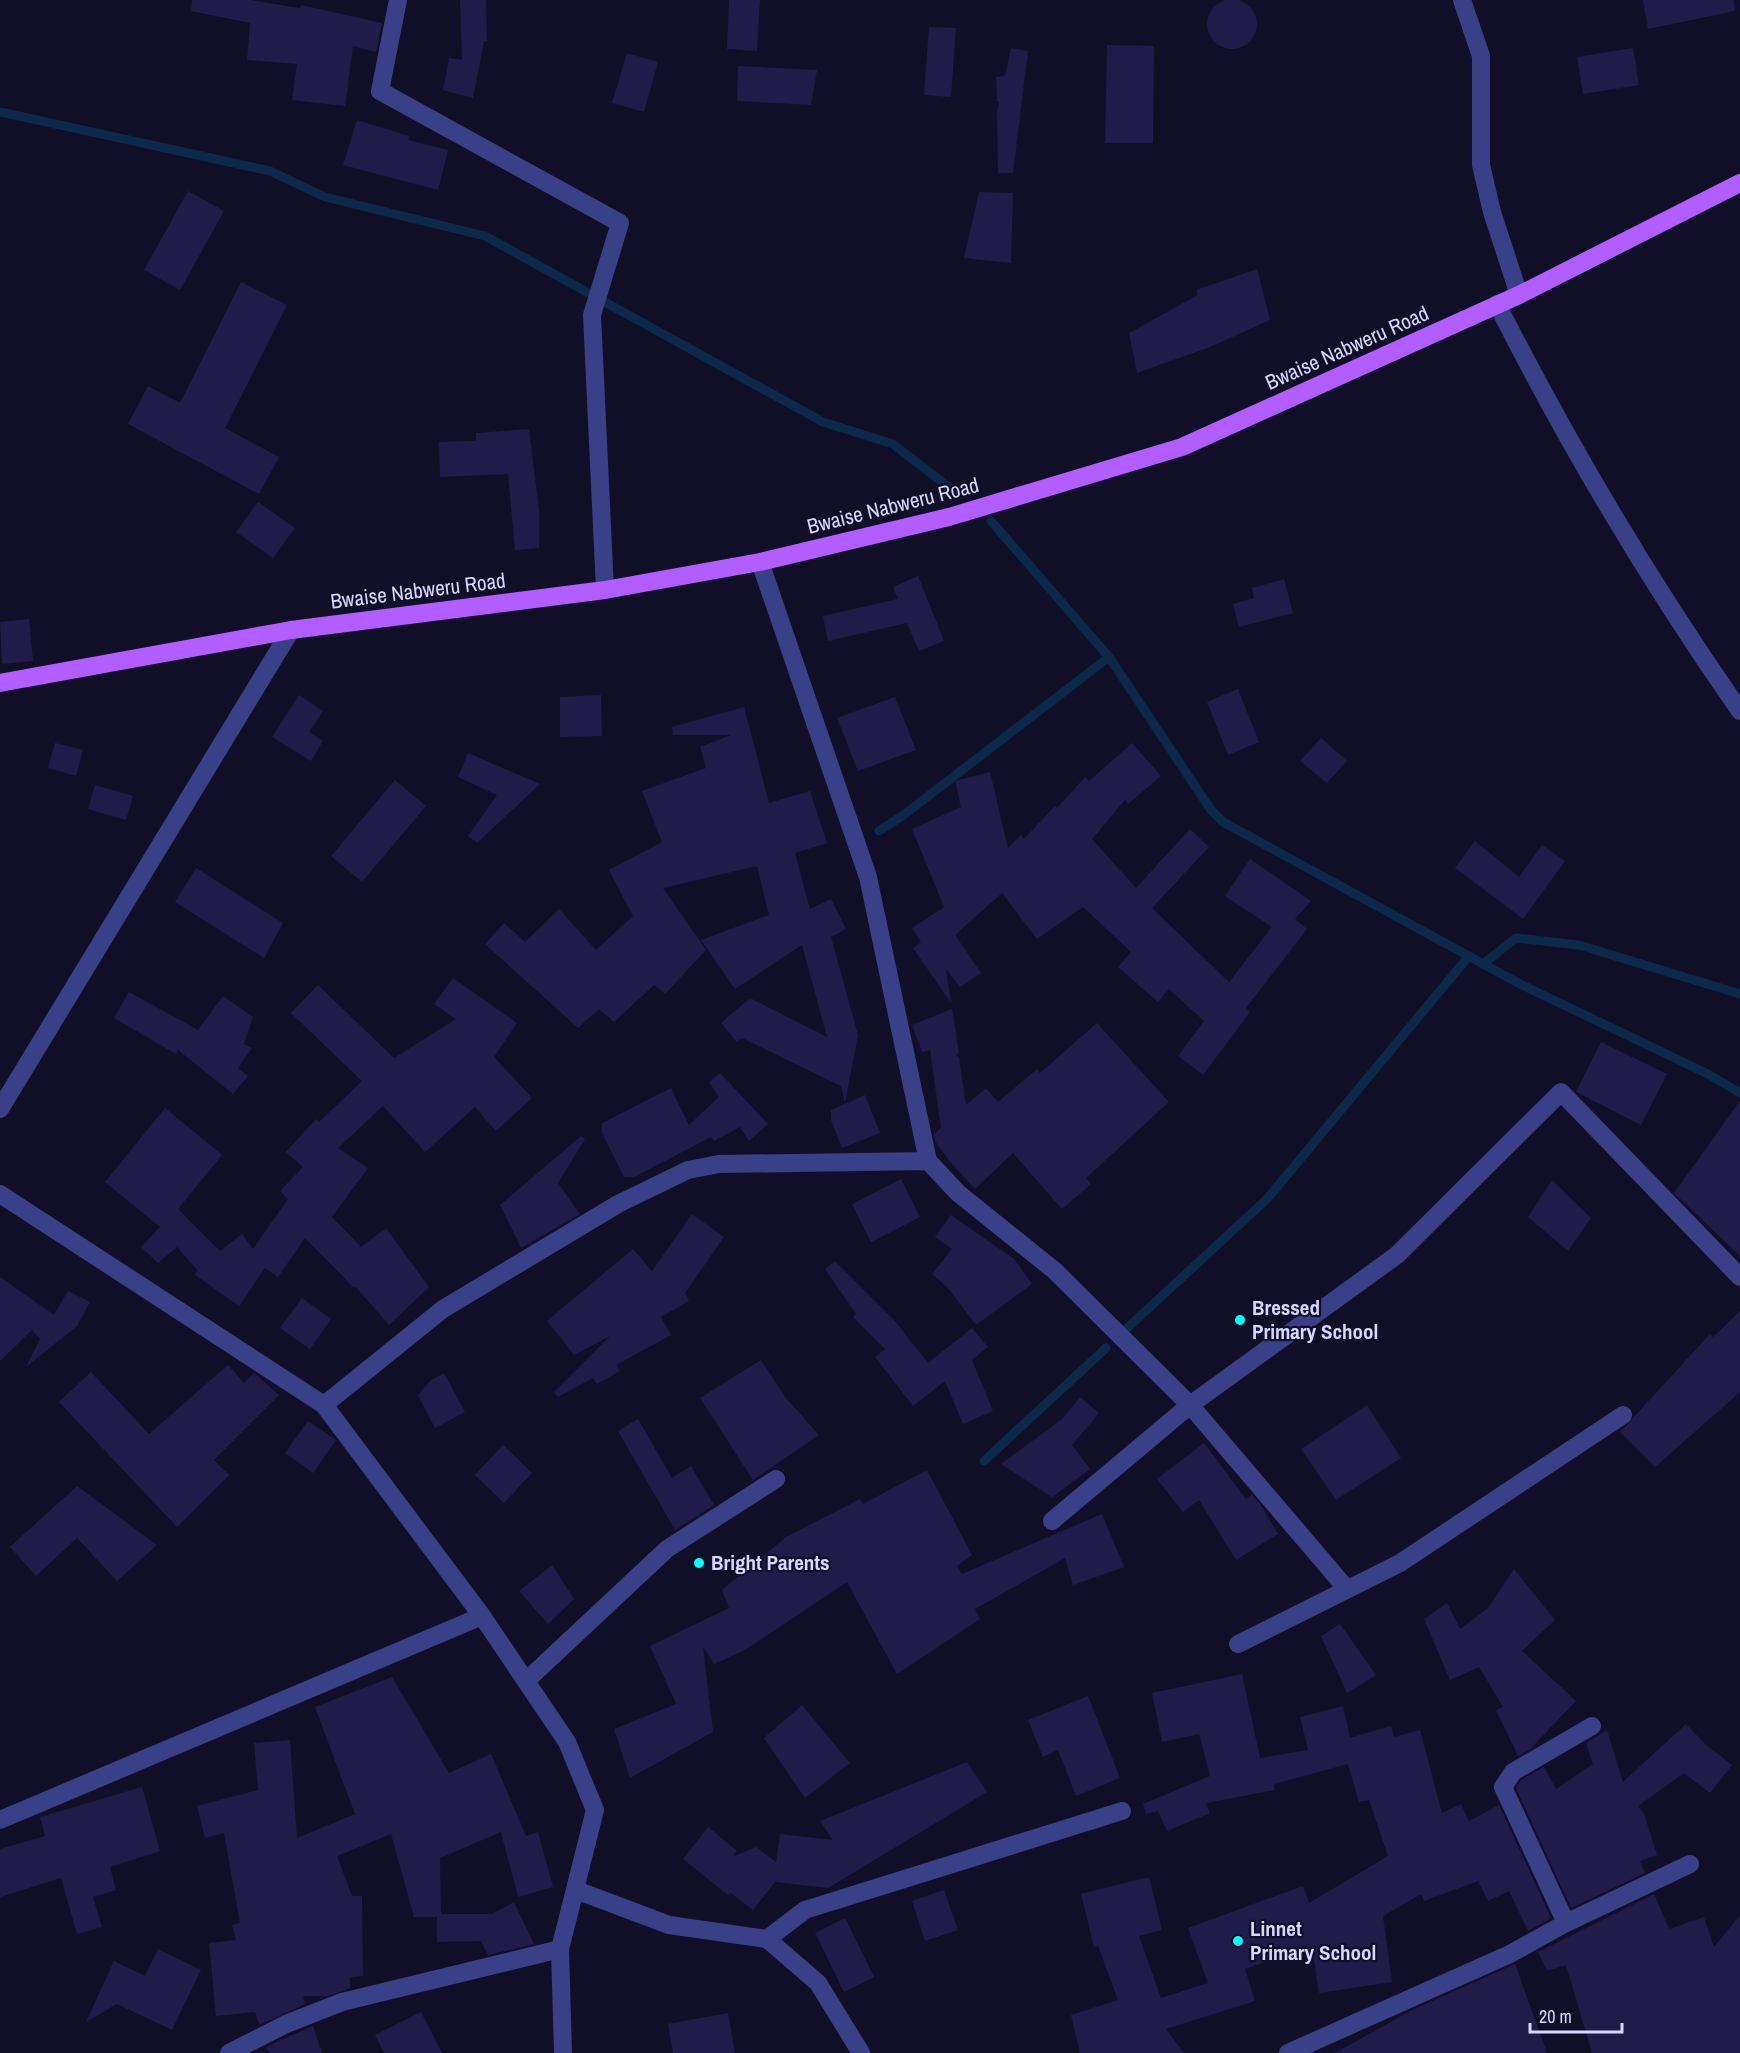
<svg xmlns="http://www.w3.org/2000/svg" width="1740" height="2053" font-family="'Archivo Narrow',sans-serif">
	<rect width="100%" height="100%" fill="#110f28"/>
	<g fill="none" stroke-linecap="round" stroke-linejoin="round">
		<path stroke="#0c294a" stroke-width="9" d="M 0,112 L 270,171 L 325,197 L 485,236 L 823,422 L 893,444 L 955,492
			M 991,521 L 1109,657 L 1211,810 L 1223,822 L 1520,984 L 1708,1074 L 1740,1093
			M 879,831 L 905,814 L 1109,657
			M 1483,964 L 1516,938 L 1579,945 L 1740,994
			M 1124,1331 L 1267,1199 L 1469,956
			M 984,1461 L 1106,1348"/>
	</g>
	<path fill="#201b49" d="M1207 24a25 25 0 1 1 50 0a25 25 0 1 1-50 0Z
		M 192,0 L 250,0 L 300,8 L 301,5 L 382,23 L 376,52 L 353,46 L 345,106 L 292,100 L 297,64 L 247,60 L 250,23 L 191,11 Z
		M 460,0 L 486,0 L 487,41 L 484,41 L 473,98 L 443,90 L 449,58 L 462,60 Z
		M 729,0 L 760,0 L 757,51 L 727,49 Z
		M 1643,0 L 1734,0 L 1735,11 L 1648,29 Z
		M 929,27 L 956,28 L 951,97 L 924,95 Z
		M 1107,45 L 1154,46 L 1153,143 L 1105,143 Z
		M 1011,48 L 1028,51 L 1013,173 L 998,173 L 997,111 L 999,101 L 997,101 L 996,77 L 1005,76 Z
		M 1633,48 L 1639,85 L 1583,94 L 1577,57 Z
		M 627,53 L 658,62 L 644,112 L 612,103 Z
		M 738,66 L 817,70 L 811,105 L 737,101 Z
		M 357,120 L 409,136 L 408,140 L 448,150 L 438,190 L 343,165 Z
		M 188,191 L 224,211 L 180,290 L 144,270 Z
		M 979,192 L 1013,193 L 1011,263 L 964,258 Z
		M 1257,269 L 1270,320 L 1210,347 L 1137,373 L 1129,333 L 1198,295 L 1196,290 Z
		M 241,282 L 287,305 L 225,428 L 279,457 L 259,494 L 128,424 L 148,386 L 180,403 Z
		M 529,429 L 539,510 L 539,548 L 515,550 L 508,474 L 440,477 L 439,442 L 476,441 L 476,433 Z
		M 258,502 L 295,528 L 273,558 L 236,532 Z
		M 918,576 L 944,641 L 919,651 L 907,623 L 828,641 L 823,616 L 898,599 L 893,587 Z
		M 1284,579 L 1293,613 L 1239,627 L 1233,604 L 1254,598 L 1252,588 Z
		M 29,619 L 33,661 L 2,664 L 0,622 Z
		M 1238,689 L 1259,742 L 1228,755 L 1207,702 Z
		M 299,695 L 323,711 L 309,732 L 323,741 L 311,761 L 272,737 Z
		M 601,695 L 602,736 L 560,737 L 560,697 Z
		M 895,697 L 916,750 L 858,771 L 837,718 Z
		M 744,707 L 769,803 L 810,791 L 827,843 L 795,853 L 810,909 L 831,899 L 846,929 L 831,937 L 858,1035 L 845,1103 L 841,1086 L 742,1038 L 737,1042 L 721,1023 L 750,998 L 827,1037 L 802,945 L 735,989 L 701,940 L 769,915 L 757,866 L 663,888 L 706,950 L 665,994 L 654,985 L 614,1022 L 599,1009 L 578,1028 L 485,944 L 504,923 L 525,942 L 559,909 L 596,950 L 633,916 L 609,870 L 662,842 L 642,791 L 706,768 L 700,747 L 731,735 L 673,735 L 672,727 Z
		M 1321,738 L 1347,761 L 1327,783 L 1300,761 Z
		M 55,743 L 83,750 L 76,776 L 48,768 Z
		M 1132,743 L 1161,776 L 1128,804 L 1125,800 L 1092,839 L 1136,888 L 1190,829 L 1209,847 L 1152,908 L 1229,982 L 1272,927 L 1225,896 L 1250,859 L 1311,901 L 1295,919 L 1307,929 L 1246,1008 L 1250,1012 L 1203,1075 L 1178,1056 L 1204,1021 L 1169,989 L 1158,1002 L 1118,967 L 1131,952 L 1083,907 L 1037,939 L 1002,893 L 955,935 L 981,973 L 960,987 L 946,969 L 951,1003 L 913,948 L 921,942 L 912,928 L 944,907 L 912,829 L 961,807 L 955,781 L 990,772 L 1008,848 L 1021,835 L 1024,839 L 1055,806 L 1057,808 L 1085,777 L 1089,781 Z
		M 468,753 L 540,784 L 477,843 L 468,836 L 497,795 L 458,777 Z
		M 395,780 L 426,806 L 362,882 L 331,856 Z
		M 95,785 L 133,796 L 126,820 L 88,809 Z
		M 1475,841 L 1519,877 L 1542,845 L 1565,861 L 1523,919 L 1455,868 Z
		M 196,868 L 283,923 L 264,958 L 175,902 Z
		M 453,978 L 517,1023 L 494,1057 L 532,1098 L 496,1131 L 475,1107 L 425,1152 L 383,1106 L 338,1148 L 368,1168 L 332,1217 L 361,1247 L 386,1228 L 429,1287 L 389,1325 L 355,1286 L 354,1288 L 305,1238 L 278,1277 L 265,1268 L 239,1306 L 194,1274 L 198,1271 L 177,1247 L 158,1263 L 141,1247 L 160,1227 L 105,1182 L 165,1108 L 222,1155 L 178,1209 L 220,1251 L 242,1234 L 253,1249 L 288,1199 L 280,1191 L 303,1167 L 286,1152 L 316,1119 L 319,1122 L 362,1081 L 291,1013 L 318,985 L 394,1058 L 456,1019 L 434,1004 Z
		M 129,992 L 198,1030 L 223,996 L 253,1017 L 244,1044 L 252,1048 L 238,1068 L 248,1076 L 233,1094 L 178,1050 L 176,1054 L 114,1018 Z
		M 952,1009 L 959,1053 L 956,1055 L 959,1058 L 966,1105 L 986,1088 L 998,1102 L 1037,1069 L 1040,1073 L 1097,1023 L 1169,1102 L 1086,1178 L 1091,1184 L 1062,1209 L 1013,1153 L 975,1189 L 951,1163 L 935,1141 L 934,1134 L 941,1128 L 930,1050 L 922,1052 L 912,1025 Z
		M 1601,1042 L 1667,1074 L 1641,1125 L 1576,1092 Z
		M 720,1073 L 768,1124 L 749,1141 L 740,1127 L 714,1141 L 711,1137 L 634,1177 L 624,1177 L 602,1133 L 602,1123 L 671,1088 L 689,1125 L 719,1097 L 709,1082 Z
		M 865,1095 L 880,1133 L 842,1148 L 831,1120 L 831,1110 Z
		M 1740,1101 L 1740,1256 L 1674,1193 Z
		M 581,1136 L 585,1139 L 558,1183 L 580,1214 L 521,1248 L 500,1205 Z
		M 901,1179 L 920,1217 L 871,1242 L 852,1204 Z
		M 1552,1180 L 1591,1218 L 1568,1251 L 1528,1217 Z
		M 692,1214 L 724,1237 L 685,1293 L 689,1301 L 661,1317 L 671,1335 L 616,1365 L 620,1371 L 597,1384 L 593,1378 L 558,1397 L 554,1392 L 610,1336 L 574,1355 L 547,1321 L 633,1249 L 652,1271 Z
		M 951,1215 L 1014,1259 L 1032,1284 L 976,1325 L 948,1288 L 932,1274 L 952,1249 L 935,1237 Z
		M 835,1261 L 895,1321 L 928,1363 L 972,1328 L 988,1347 L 972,1360 L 993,1411 L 963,1424 L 945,1381 L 913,1406 L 875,1357 L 885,1349 L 853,1317 L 856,1314 L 825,1269 Z
		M 0,1277 L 54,1315 L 68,1291 L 90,1302 L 77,1326 L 26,1367 L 40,1339 L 32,1330 L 0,1361 Z
		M 302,1298 L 331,1319 L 310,1349 L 280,1328 Z
		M 1740,1311 L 1740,1392 L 1655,1467 L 1620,1432 L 1710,1334 L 1713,1337 Z
		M 761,1360 L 785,1397 L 819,1435 L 753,1480 L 700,1398 Z
		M 228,1365 L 244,1383 L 254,1373 L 279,1395 L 214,1460 L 229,1475 L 177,1527 L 59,1402 L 91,1372 L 149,1434 Z
		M 444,1373 L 465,1412 L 435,1428 L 418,1395 L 431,1380 Z
		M 1080,1397 L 1099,1413 L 1072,1445 L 1090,1469 L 1052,1497 L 1001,1464 L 1062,1419 Z
		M 1367,1405 L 1401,1458 L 1336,1500 L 1301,1449 Z
		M 638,1419 L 672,1478 L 691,1466 L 714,1505 L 675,1530 L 618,1431 Z
		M 308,1421 L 336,1440 L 313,1473 L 285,1453 Z
		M 1204,1443 L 1246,1499 L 1252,1495 L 1260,1504 L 1278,1534 L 1236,1560 L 1199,1500 L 1183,1512 L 1157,1479 Z
		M 503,1445 L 532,1473 L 504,1503 L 475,1475 Z
		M 927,1470 L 972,1555 L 957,1566 L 962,1574 L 1102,1514 L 1124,1567 L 1073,1585 L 1065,1558 L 975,1609 L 980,1619 L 897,1674 L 847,1582 L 745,1650 L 714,1664 L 703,1647 L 713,1732 L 630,1778 L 614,1729 L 676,1704 L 650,1646 L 729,1608 L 722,1590 L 786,1537 L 860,1499 L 863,1504 Z
		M 77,1486 L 157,1545 L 117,1581 L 77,1538 L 36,1576 L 10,1547 Z
		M 552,1565 L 574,1599 L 548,1624 L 519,1591 Z
		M 1514,1569 L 1555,1620 L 1522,1651 L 1576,1701 L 1530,1749 L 1518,1756 L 1496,1710 L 1503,1707 L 1479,1667 L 1450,1680 L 1424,1619 L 1447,1603 L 1460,1629 L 1488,1608 Z
		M 1340,1624 L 1376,1675 L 1347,1693 L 1321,1636 Z
		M 1242,1674 L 1260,1758 L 1308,1750 L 1300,1717 L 1343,1706 L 1350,1738 L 1391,1726 L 1394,1737 L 1420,1730 L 1442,1813 L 1461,1804 L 1469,1821 L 1499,1805 L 1551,1918 L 1528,1931 L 1509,1891 L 1488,1901 L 1478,1881 L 1424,1901 L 1421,1894 L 1383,1916 L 1392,1982 L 1319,1993 L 1312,1946 L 1245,1969 L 1255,2001 L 1166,2029 L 1184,2053 L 1080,2053 L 1071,2015 L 1118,2000 L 1098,1946 L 1094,1947 L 1081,1894 L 1149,1877 L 1162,1930 L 1139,1936 L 1161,1998 L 1208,1983 L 1188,1928 L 1303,1886 L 1309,1903 L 1388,1856 L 1369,1800 L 1359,1802 L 1348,1764 L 1274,1784 L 1275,1790 L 1206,1803 L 1210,1813 L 1167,1831 L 1158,1811 L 1146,1814 L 1143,1804 L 1210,1776 L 1199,1734 L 1162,1742 L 1152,1693 Z
		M 392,1677 L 449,1773 L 491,1754 L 526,1836 L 538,1832 L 553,1887 L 518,1897 L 501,1832 L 440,1858 L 441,1914 L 492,1914 L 514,1902 L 534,1944 L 488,1955 L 481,1941 L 437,1942 L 437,1917 L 414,1917 L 391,1834 L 337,1856 L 352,1896 L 362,1896 L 363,1976 L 350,1977 L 350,1988 L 328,1996 L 303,1996 L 305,2004 L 259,2025 L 255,2012 L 216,2016 L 209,1943 L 236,1940 L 232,1925 L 240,1923 L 224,1833 L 205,1838 L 197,1806 L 258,1790 L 254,1743 L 290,1740 L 297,1838 L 355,1814 L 315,1707 Z
		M 1088,1696 L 1120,1778 L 1076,1796 L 1058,1750 L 1043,1757 L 1028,1720 Z
		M 802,1705 L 850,1763 L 805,1798 L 764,1738 Z
		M 1686,1724 L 1704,1743 L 1732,1765 L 1710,1793 L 1684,1773 L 1638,1806 L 1644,1814 L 1657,1855 L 1640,1861 L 1645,1873 L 1571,1908 L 1516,1788 L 1521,1780 L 1544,1767 L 1556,1789 L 1593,1764 L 1586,1743 L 1607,1730 L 1623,1782 Z
		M 967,1762 L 987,1792 L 828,1888 L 775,1882 L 753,1910 L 731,1893 L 728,1895 L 683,1859 L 708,1827 L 737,1851 L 732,1857 L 756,1847 L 776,1862 L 780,1834 L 833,1840 L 820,1821 Z
		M 142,1787 L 160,1851 L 110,1867 L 116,1890 L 93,1897 L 102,1927 L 77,1934 L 61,1878 L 0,1897 L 0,1849 L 45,1836 L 40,1817 Z
		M 944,1890 L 958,1930 L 925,1941 L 912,1901 Z
		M 1654,1894 L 1669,1929 L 1704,1917 L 1714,1947 L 1740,1915 L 1740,2053 L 1592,2053 L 1566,1965 L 1547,1971 L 1538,1952 Z
		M 845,1918 L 874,1977 L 844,1992 L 815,1933 Z
		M 158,1949 L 201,1970 L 172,2030 L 117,2004 L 86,2022 L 114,1961 L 145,1976 Z
		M 1515,1964 L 1547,2053 L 1335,2053 L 1412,2010 Z
		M 421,2012 L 442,2053 L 384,2053 L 375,2035 Z
		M 728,2013 L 735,2053 L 673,2053 L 668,2024 Z
		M 313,2026 L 322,2053 L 269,2053 L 266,2047 Z"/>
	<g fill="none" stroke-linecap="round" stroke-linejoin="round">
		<path stroke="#3a4087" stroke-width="18" d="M 398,0 L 380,91 L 620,223 L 592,315 L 605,590
			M 1462,0 L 1481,56 L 1481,165 L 1492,212 L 1519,295
			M 1497,304 C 1569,446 1649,581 1740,711
			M 0,1109 L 291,630
			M 928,1161 L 958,1193 L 1055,1271 L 1190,1405 L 1346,1588
			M 0,1194 L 324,1405
			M 1052,1521 L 1190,1405 L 1397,1255 L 1561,1092 L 1740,1277
			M 1238,1644 L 1400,1563 L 1623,1415
			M 526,1681 L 667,1549 L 776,1479
			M 0,1820 L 482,1616
			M 576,1890 L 669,1925 L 767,1939 L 818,1983 L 861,2053
			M 1566,1923 L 1503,1787 L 1513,1772 L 1592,1726
			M 767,1939 L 805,1910 L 1122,1811
			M 229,2053 L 286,2024 L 342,2002 L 560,1949
			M 563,2053 L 560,1949 L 595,1810 L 567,1742 L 482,1616 L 324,1405 L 443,1309 L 618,1204 L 688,1170 L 719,1164 L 928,1161 L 868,877 L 760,562
			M 1288,2053 L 1510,1954 L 1566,1923 L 1690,1864"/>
		<path stroke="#b15dff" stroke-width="18" d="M 0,683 L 291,630 L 605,590 L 760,562 L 949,517 L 1182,447 L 1519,295 L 1740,183"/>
	</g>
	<g fill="#02fffd" stroke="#110f28" stroke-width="2">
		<circle cx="1240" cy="1320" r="6"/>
		<circle cx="699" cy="1563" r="6"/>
		<circle cx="1238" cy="1941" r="6"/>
	</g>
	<g text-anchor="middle" stroke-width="4.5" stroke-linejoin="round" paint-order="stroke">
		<g font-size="21" fill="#d6d6ff" stroke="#110f28">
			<text transform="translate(1347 348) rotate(-24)" y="7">Bwaise Nabweru Road</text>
			<text transform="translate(893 506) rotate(-14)" y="7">Bwaise Nabweru Road</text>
			<text transform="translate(418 591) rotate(-7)" y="7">Bwaise Nabweru Road</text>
		</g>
		<g font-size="21" font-weight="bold" fill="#d6d6ff" stroke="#110f28" text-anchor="start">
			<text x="1252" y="1315">Bressed<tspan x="1252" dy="24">Primary School</tspan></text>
			<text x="711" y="1570">Bright Parents</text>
			<text x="1250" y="1936">Linnet<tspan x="1250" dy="24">Primary School</tspan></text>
		</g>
	</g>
	<path d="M1530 2023v9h92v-9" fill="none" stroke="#d6d6ff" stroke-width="3"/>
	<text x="1539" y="2023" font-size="18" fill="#d6d6ff" stroke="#110f28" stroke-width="4.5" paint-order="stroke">20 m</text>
</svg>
